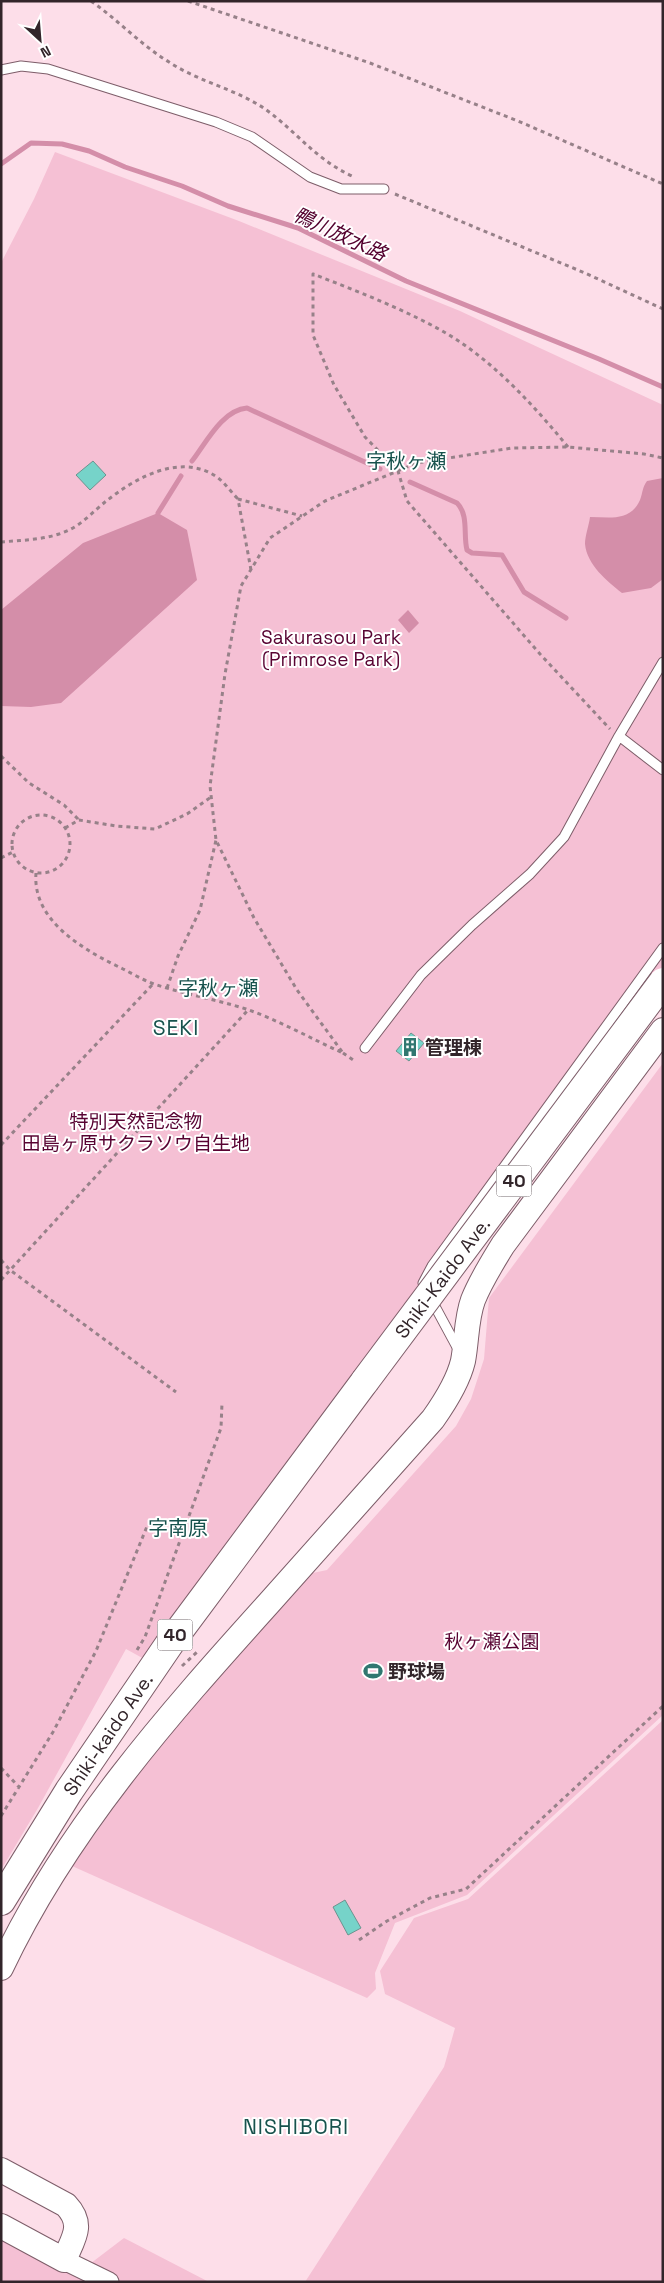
<svg xmlns="http://www.w3.org/2000/svg" width="664" height="2283" font-family="'Space Grotesk','Noto Sans JP',sans-serif">
	<rect width="100%" height="100%" fill="#fddee9"/>
	<path fill="#f5c0d4" d="M 55,152 L 239,221 L 460,311 L 663,405 L 663,966 L 357,1373 L 146,1660 L 126,1649 L 38,1808 L 1,1870 L 1,263 L 34,199 Z
		M 663,1063 L 663,1715 L 467,1895 L 395,1923 L 375,1973 L 376,1989 L 367,1998 L 72,1866 L 153,1753 L 308,1574 L 327,1570 L 456,1426 L 471,1399 L 484,1359 L 489,1298 Z
		M 663,1720 L 663,2282 L 305,2282 L 444,2067 L 455,2028 L 385,1994 L 380,1971 L 414,1918 L 468,1899 Z
		M 124,2238 L 209,2282 L 1,2282 L 1,2239 L 74,2276 Z"/>
	<path fill="#d48ea9" d="M 663,478 L 663,579 L 651,588 L 622,593 C 607,581 587,565 585,544 C 585,536 589,525 590,517 C 610,517 630,522 640,500 C 643,492 642,488 647,481 Z
		M 158,513 L 187,530 L 197,580 L 61,703 L 31,707 L 1,706 L 1,610 L 83,543 Z
		M 408,610 L 419,623 L 409,633 L 398,620 Z"/>
	<g fill="none" stroke-linecap="round" stroke-linejoin="round">
		<path stroke="#d48ea9" stroke-width="5" d="M 1,164 L 31,143 L 62,144 L 89,151 L 125,167 L 182,186 L 228,206 L 298,228 L 406,281 L 599,359 L 663,387
			M 192,461 C 206,443 222,410 247,408 L 380,469
			M 410,482 L 457,503 C 469,515 463,535 467,550 L 472,553 L 502,555 L 524,592 L 566,618
			M 158,513 L 181,476"/>
	</g>
	<path fill="#76d3c9" stroke="#6b938e" d="M 93,461 L 106,475 L 90,490 L 76,475 Z
		M 411,1033 L 424,1043 L 409,1061 L 396,1051 Z
		M 345,1900 L 361,1928 L 348,1935 L 333,1907 Z"/>
	<g fill="none" stroke-linecap="round" stroke-linejoin="round">
		<g stroke="#7d5d69" stroke-width="11">
			<path id="service" d="M 1,70 L 21,66 L 48,69 L 216,122 L 252,137 L 310,177 L 341,189 L 384,189
				M 619,736 L 663,770
				M 365,1048 L 421,975 L 472,925 L 530,874 L 564,837 L 619,736 L 663,662
				M 423,1283 L 432,1266 L 663,948
				M 431,1299 L 458,1349"/>
		</g>
		<g stroke="#7d5d69" stroke-width="21">
			<path id="minor" d="M 64,2260 L 109,2282"/>
		</g>
		<g stroke="#7d5d69" stroke-width="26">
			<path id="tertiary" d="M 1,1968 C 66,1830 168,1715 269,1603 C 324,1542 378,1480 433,1419 C 445,1402 458,1382 463,1361 C 467,1340 466,1319 473,1300 C 481,1280 492,1263 503,1245 L 663,1030
				M 1,2170 L 66,2205 C 85,2225 73,2239 64,2260 L 1,2226"/>
		</g>
		<g stroke="#7d5d69" stroke-width="30">
			<g id="primary">
				<path id="s1" d="M 1,1901 L 69,1791 L 170,1643 L 365,1381"/>
			</g>
		</g>
		<path stroke="#978189" stroke-width="3" stroke-dasharray="4 4" stroke-linecap="butt" d="M 91,1 C 118,20 141,45 169,62 C 199,82 236,89 265,109 C 296,131 315,159 352,176
			M 188,1 L 370,63 L 518,121 L 663,184
			M 395,194 L 585,273 L 663,309
			M 568,447 C 531,402 487,354 435,327 C 396,306 354,290 313,274 L 313,335 L 334,385 L 365,437 L 398,471 L 407,501 L 540,654 L 610,729
			M 1,542 C 24,540 48,540 69,530 C 82,524 94,511 105,502 C 135,478 180,452 217,477 C 225,483 231,492 238,499
			M 251,570 L 238,499 L 302,516
			M 1,756 L 29,783 L 64,805 L 79,820
			M12 844a29 29 0 1 1 58 0a29 29 0 1 1-58 0Z
			M 65,828 L 79,820 L 116,826 L 155,829 L 187,814 L 211,797
			M 1,858 L 13,852
			M 36,873 C 32,922 86,951 123,969 C 133,974 143,980 154,984 C 183,994 215,999 246,1009 C 278,1020 312,1039 343,1053 L 297,990 L 254,918 L 216,840 L 210,786 L 225,674 L 241,586 L 270,538 L 325,501 L 417,463 L 512,448 L 568,447 L 644,454 L 663,458
			M 167,988 L 178,956 L 200,910 L 216,840
			M 343,1053 L 356,1062
			M 1,1145 L 153,984
			M 1,1260 L 10,1270 L 176,1392
			M 1,1280 L 248,1010
			M 137,1650 L 145,1637 L 221,1428 L 222,1403
			M 182,1666 L 197,1652
			M 1,1768 L 19,1787
			M 1,1816 L 53,1732 L 96,1651 L 148,1524
			M 359,1940 L 387,1921 L 430,1898 L 466,1889 L 663,1706"/>
		<use href="#service" stroke="#fff" stroke-width="9"/>
		<use href="#minor" stroke="#fff" stroke-width="19"/>
		<use href="#tertiary" stroke="#fff" stroke-width="24"/>
		<use href="#primary" stroke="#fff" stroke-width="28"/>
		<g stroke="#7d5d69" stroke-width="30" stroke-linecap="butt">
			<g id="primary-bridge">
				<path id="s2" d="M 365,1381 L 663,982"/>
			</g>
		</g>
		<use href="#primary-bridge" stroke="#fff" stroke-width="28"/>
	</g>
	<defs>
		<g id="building-bare" transform="scale(1.5)"><path d="M-4-6H4V6H1V3H-1V6H-4ZM-2.5-4.3h1.7v1.8h-1.7ZM.8-4.3h1.7v1.8H.8ZM-2.5-1h1.7V.8h-1.7ZM.8-1h1.7V.8H.8Z" fill="#307770" stroke="#fff" stroke-width="2.5" paint-order="stroke"/></g>
		<g id="stadium-bare" transform="scale(1.5)"><path d="M0-5a6.5 5 0 1 0 0 10a6.5 5 0 1 0 0-10ZM-3.5-1.8h7v3.6h-7Z" fill="#307770" stroke="#fff" stroke-width="2.5" paint-order="stroke"/></g>
	</defs>
	<g fill-rule="evenodd">
		<use href="#building-bare" x="410" y="1047"/>
		<use href="#stadium-bare" x="373" y="1671"/>
	</g>
	<g text-anchor="middle" stroke-width="4" stroke-linejoin="round" paint-order="stroke">
		<g fill="#fff" stroke="#70666a" stroke-width="1">
			<rect x="496.5" y="1165.5" width="35" height="31" rx="4"/>
			<rect x="157.5" y="1619.5" width="35" height="31" rx="4"/>
		</g>
		<g font-size="18" font-weight="bold" fill="#32252a">
			<text x="514" y="1187">40</text>
			<text x="175" y="1641">40</text>
		</g>
		<g font-size="19" fill="#580332" stroke="#fff">
			<text x="331" y="644">Sakurasou Park<tspan x="331" dy="22">(Primrose Park)</tspan></text>
			<text x="136" y="1128">特別天然記念物<tspan x="136" dy="22">田島ヶ原サクラソウ自生地</tspan></text>
			<text x="492" y="1648">秋ヶ瀬公園</text>
		</g>
		<g font-size="19" font-weight="bold" fill="#32252a" stroke="#fff" text-anchor="start">
			<text x="425" y="1054">管理棟</text>
			<text x="388" y="1678">野球場</text>
		</g>
		<g font-size="19" fill="#32252a" stroke="#fff">
			<text dy="7" stroke="none"><textPath href="#s2" startOffset="129">Shiki-Kaido Ave.</textPath></text>
			<text dy="7" stroke="none"><textPath href="#s1" startOffset="198">Shiki-kaido Ave.</textPath></text>
		</g>
		<g font-size="20" font-style="italic" fill="#53002e" stroke="#fff">
			<text transform="translate(340 234) rotate(25)" y="7">鴨川放水路</text>
		</g>
		<g font-size="20" fill="#17524d" stroke="#fff">
			<text x="406" y="468">字秋ヶ瀬</text>
			<text x="218" y="995">字秋ヶ瀬</text>
			<text x="178" y="1535">字南原</text>
		</g>
		<g font-size="21" letter-spacing="1" fill="#17524d" stroke="#fff">
			<text x="176" y="1035">SEKI</text>
			<text x="296" y="2134">NISHIBORI</text>
		</g>
	</g>
	<rect width="664" height="2283" fill="none" stroke="#32252a" stroke-width="5"/>
	<g transform="translate(40 40) rotate(154)" stroke="#ffffff" stroke-width="4" paint-order="stroke">
	<path d="M0-4L9 19L0 12L-9 19Z" fill="#32252a"/>
	<text y="-8" font-size="14" font-weight="bold" text-anchor="middle" fill="#32252a">N</text>
	</g>
</svg>
